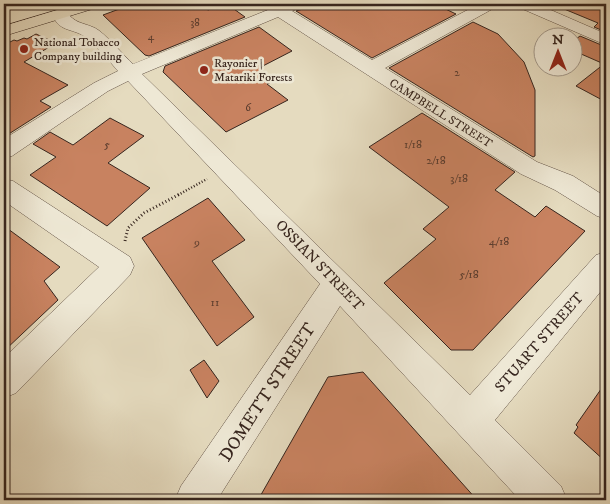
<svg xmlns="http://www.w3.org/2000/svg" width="610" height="504" font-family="'IM FELL DW Pica',serif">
	<rect width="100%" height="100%" fill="#e5dbbf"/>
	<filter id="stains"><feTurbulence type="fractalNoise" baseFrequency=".004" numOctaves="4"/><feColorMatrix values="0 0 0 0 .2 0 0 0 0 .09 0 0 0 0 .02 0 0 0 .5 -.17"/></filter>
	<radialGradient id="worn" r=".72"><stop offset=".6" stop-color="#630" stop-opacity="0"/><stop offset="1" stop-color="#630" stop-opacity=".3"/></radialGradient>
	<path fill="#c88260" stroke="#36251e" d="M 133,4 L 199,4 L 208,10 L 227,4 L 245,17 L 149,56 L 145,55 L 103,15 Z
		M 306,4 L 435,4 L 456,14 L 372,58 L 296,11 L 303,9 Z
		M 552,4 L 606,4 L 606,32 L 594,27 L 598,23 Z
		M 473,22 L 498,34 L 524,62 L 535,90 L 535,156 L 533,157 L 389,68 Z
		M 259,27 L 292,51 L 259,68 L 275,80 L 267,84 L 288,100 L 226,132 L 163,72 L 165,66 Z
		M 36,34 L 56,43 L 24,62 L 68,85 L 40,101 L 51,107 L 4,137 L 4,45 L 14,40 L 17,41 L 24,38 L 27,39 Z
		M 580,36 L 606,47 L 606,102 L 576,86 L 604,64 L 572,50 L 572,42 Z
		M 422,113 L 515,172 L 495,190 L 535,217 L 546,206 L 585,231 L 473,350 L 451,350 L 384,283 L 436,239 L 423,229 L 449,207 L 369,147 Z
		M 110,118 L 144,136 L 108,163 L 150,188 L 107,226 L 30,175 L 56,157 L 33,144 L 50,132 L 73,145 Z
		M 208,198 L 245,240 L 212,261 L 254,317 L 217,346 L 142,238 Z
		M 4,226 L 60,267 L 44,281 L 58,300 L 4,351 Z
		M 204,360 L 219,381 L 207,398 L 190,370 Z
		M 363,372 L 477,500 L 258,500 L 328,377 Z
		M 606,382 L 606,462 L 574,433 L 578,427 L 576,425 Z"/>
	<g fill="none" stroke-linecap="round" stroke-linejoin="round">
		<g stroke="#625246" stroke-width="1">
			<path id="minor" d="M 283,4 L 304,4 L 302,7 L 292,11 L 372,60 L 479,4 L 498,4 L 496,7 L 385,68 L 537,162 L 573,176 L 606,197 L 606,219 L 597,216 L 555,190 L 521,174 L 278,17 L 142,74 L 470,395 L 596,255 L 606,252 L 606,285 L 495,420 L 561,486 L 567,500 L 520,500 L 340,306 L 217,500 L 175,500 L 181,486 L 320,284 L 128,81 L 108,91 L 12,156 L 4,158 L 4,139 L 94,83 L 118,71 C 110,62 93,41 84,36 C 71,28 59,32 52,14 L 54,11 L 66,11 C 75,24 82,22 95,28 C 105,33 124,56 133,64 Z
				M 516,4 L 537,4 L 606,34 L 606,45 L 518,7 Z
				M 4,179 L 13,181 L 130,257 L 134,266 L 130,275 L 16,393 L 4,398 L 4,358 L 99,267 L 4,201 Z"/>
		</g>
		<g stroke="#36251e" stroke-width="1">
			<path id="highway" d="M 77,4 L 101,4 L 99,7 L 4,36 L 4,26 Z"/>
		</g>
		<path stroke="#36251e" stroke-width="2.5" stroke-dasharray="1 2" stroke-linecap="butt" d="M 178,195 L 207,179"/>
		<path stroke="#36251e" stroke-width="3" stroke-dasharray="1 2.5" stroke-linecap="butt" d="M 125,241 L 128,228 L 144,213 L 180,194"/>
		<use href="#minor" fill="#eee8d5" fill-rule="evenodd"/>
		<use href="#highway" fill="#e5dbbf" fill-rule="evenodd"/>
	</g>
	<g fill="#8f2418" stroke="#eee8d5" stroke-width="2">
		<circle cx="24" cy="49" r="5"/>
		<circle cx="204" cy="70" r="5"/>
	</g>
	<g text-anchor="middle" stroke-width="5" stroke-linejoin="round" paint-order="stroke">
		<g font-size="11" fill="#5a3c2e">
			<text x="195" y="26">38</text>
			<text x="151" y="40">4</text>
			<text x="457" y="76">2</text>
			<text x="248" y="111">6</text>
		</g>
		<g font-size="12" fill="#36251e" stroke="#eee8d5" text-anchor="start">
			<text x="34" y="46">National Tobacco<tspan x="34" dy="14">Company building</tspan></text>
			<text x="214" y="67">Rayonier |<tspan x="214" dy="14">Matariki Forests</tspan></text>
		</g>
		<g font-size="12" fill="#36251e" stroke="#eee8d5">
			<text transform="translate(441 113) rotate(32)" y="4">CAMPBELL STREET</text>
		</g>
		<g font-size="12" fill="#5a3c2e">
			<text x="107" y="148">5</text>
			<text x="413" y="148">1/18</text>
			<text x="436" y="164">2/18</text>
			<text x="459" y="182">3/18</text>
			<text x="499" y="245">4/18</text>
			<text x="197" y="246">9</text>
			<text x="469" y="278">5/18</text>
			<text x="215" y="306">11</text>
		</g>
		<g font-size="15" fill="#36251e" stroke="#eee8d5">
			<text transform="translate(320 265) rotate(46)" y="5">OSSIAN STREET</text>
			<text transform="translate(539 342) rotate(-49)" y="5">STUART STREET</text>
		</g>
		<g font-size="18" fill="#36251e" stroke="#eee8d5">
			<text transform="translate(267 392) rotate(-57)" y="6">DOMETT STREET</text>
		</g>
	</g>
	<rect width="610" height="504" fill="none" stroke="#e5dbbf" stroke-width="20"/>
	<rect x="5" y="5" width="600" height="494" fill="none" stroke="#36251e" stroke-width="2.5"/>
	<rect x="10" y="10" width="590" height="484" fill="none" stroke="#36251e"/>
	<g transform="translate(558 52)"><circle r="24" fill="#eee8d5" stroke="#a49a8c"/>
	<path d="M0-4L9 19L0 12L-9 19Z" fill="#8f2418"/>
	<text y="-8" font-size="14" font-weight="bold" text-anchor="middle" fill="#36251e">N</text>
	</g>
	<rect width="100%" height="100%" filter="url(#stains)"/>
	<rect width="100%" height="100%" fill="url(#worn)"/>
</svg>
